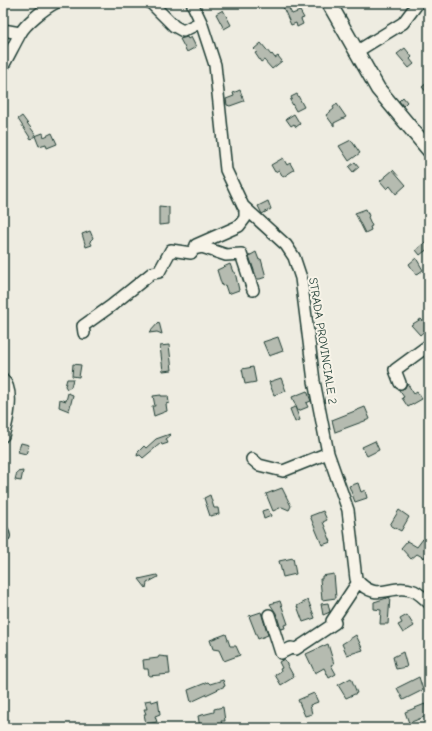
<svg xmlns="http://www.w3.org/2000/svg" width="432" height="731" font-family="'Comic Neue',sans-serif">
	<rect width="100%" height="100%" fill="#eeece1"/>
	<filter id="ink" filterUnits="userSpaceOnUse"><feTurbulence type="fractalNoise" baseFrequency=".025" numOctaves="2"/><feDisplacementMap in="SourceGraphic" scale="8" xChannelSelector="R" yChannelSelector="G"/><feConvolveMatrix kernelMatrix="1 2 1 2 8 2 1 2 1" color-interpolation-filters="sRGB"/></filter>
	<g filter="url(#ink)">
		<path fill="#b5bbb0" stroke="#1f3d34" d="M 286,3 L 292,14 L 300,11 L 304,18 L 301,19 L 303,24 L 297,27 L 296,23 L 291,25 L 282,5 Z
			M 223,10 L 231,25 L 224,29 L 216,14 Z
			M 187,37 L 188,39 L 191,37 L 196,47 L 187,52 L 180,39 Z
			M 261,43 L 271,55 L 272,54 L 275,58 L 278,56 L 282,61 L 272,69 L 264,60 L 261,62 L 255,53 L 257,52 L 254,49 Z
			M 405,48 L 412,57 L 410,59 L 414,64 L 409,68 L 397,54 Z
			M 429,81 L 429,95 L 422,87 Z
			M 240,90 L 244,101 L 230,106 L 227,105 L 226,99 L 234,96 L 233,93 Z
			M 297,94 L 304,107 L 296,111 L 290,100 L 292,99 L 291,97 Z
			M 403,97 L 407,102 L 403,106 L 399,101 Z
			M 337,104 L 346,117 L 334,123 L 334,126 L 326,115 L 334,109 L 333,107 Z
			M 294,114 L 300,124 L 296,127 L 294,124 L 291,126 L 286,119 Z
			M 22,116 L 36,135 L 31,139 L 18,119 Z
			M 43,133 L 44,137 L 52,133 L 57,144 L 47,148 L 46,144 L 39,146 L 35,136 Z
			M 351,140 L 360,153 L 349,161 L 339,146 Z
			M 283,158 L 287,165 L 290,163 L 294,170 L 283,177 L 279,170 L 275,172 L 271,165 Z
			M 355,162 L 359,167 L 353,172 L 349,167 Z
			M 393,170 L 406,185 L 396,194 L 390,186 L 387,189 L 380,181 Z
			M 268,201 L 271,209 L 262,214 L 258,206 Z
			M 159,206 L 169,207 L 169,224 L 159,225 Z
			M 366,209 L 369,216 L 368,217 L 372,226 L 370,227 L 371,230 L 365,233 L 355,213 Z
			M 90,231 L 93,238 L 90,241 L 92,245 L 86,247 L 82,234 Z
			M 429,239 L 429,248 L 420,255 L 416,250 Z
			M 256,252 L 259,260 L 261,259 L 266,277 L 260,279 L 257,279 L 249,256 Z
			M 416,258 L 423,270 L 416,275 L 409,264 Z
			M 230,264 L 233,272 L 235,272 L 239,290 L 228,294 L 225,285 L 222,286 L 217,270 Z
			M 421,319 L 429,327 L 420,335 L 411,325 Z
			M 159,322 L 162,334 L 157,332 L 149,333 Z
			M 278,337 L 283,351 L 269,356 L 263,342 Z
			M 169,345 L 172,370 L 163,371 L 160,346 Z
			M 73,364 L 81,365 L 79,377 L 72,376 Z
			M 253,367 L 256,382 L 245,384 L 242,369 Z
			M 281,378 L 286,391 L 274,395 L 269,382 Z
			M 67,379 L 73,379 L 71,387 L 67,389 L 65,386 Z
			M 407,383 L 414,394 L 417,392 L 422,399 L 408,407 L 402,398 L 404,397 L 399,390 L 405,388 Z
			M 307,391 L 311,401 L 306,403 L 308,407 L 298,411 L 292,397 Z
			M 68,393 L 73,395 L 69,411 L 59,407 L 60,399 L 66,401 Z
			M 161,395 L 161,396 L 168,396 L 169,403 L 166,404 L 167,411 L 154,416 L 152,406 L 155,406 L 153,396 Z
			M 295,407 L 300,420 L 295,422 L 290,409 Z
			M 365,407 L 370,419 L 335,432 L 332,420 Z
			M 170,434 L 171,435 L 166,439 L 168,443 L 162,445 L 161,443 L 143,458 L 140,455 L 137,456 L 138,452 L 144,446 L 146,448 L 156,439 Z
			M 375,441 L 379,450 L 367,456 L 362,447 Z
			M 21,443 L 29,445 L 26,454 L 18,452 Z
			M 23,471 L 21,481 L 15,480 L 17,472 Z
			M 358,483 L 361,492 L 365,490 L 367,498 L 355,502 L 349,486 Z
			M 282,488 L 291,506 L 289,510 L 282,507 L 273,511 L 266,494 Z
			M 210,495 L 214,508 L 218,508 L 219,514 L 210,516 L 204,498 Z
			M 268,509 L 271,516 L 264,519 L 262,511 Z
			M 399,510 L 409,517 L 401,531 L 390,525 Z
			M 323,511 L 327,520 L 323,522 L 331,542 L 322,545 L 310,516 Z
			M 423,539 L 429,544 L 429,552 L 424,558 L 417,554 L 411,559 L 401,548 L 407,541 L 417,547 Z
			M 293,558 L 296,574 L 283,577 L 279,561 Z
			M 334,574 L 336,598 L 322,600 L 320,579 L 322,579 L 322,576 Z
			M 157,575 L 158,577 L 147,583 L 146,588 L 139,579 Z
			M 390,597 L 388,624 L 380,624 L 381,610 L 374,609 L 374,602 Z
			M 308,600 L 315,618 L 303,622 L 297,606 Z
			M 280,601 L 288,624 L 284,625 L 285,628 L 281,629 L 276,613 L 270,604 Z
			M 328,603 L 330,612 L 323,615 L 321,604 Z
			M 261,612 L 268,635 L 258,639 L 249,616 Z
			M 407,615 L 414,626 L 403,633 L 398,625 L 402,623 L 400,619 Z
			M 226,634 L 230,646 L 236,646 L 240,655 L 224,661 L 219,650 L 213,649 L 210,640 Z
			M 356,635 L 363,650 L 347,655 L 342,644 Z
			M 328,644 L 334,664 L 331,665 L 336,674 L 329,678 L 324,668 L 315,673 L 306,654 Z
			M 403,652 L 407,667 L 396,669 L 393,657 Z
			M 159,656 L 168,657 L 170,674 L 149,676 L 148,669 L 144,669 L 143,660 L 158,658 Z
			M 284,659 L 294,677 L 281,685 L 275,675 L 281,671 L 280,669 L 282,668 L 279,662 Z
			M 419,677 L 423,690 L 403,700 L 397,688 Z
			M 351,678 L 357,693 L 346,698 L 338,685 Z
			M 223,680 L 225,686 L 191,702 L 188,690 L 208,682 L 210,684 Z
			M 314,693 L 318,702 L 310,705 L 312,714 L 305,716 L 298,700 Z
			M 151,700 L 152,702 L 158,700 L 160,714 L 155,716 L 157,722 L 146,724 L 144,714 L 146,714 L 144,709 L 147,709 L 145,701 Z
			M 425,704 L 429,715 L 409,723 L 405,712 Z
			M 223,707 L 225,721 L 221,721 L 222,724 L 200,728 L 198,716 L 214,712 L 214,709 Z"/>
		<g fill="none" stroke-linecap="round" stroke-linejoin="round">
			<g stroke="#1f3d34" stroke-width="14">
				<path id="minor" d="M 151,3 L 174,26 L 183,31 L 201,22
					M 192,3 L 201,22 L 215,65 L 226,170 L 243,206 L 286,245 L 294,257 L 301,278 L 314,381 L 328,453 L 348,510 L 356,579 C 378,605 390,582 414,591 C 420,594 425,599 429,603
					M 3,30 L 20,33
					M 356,52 L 403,23 L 418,3
					M 3,66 C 9,55 14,45 20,34 C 25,24 45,8 55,3
					M 245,208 L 245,218 L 239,226 L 196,245 L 226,255 L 241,254 L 253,290
					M 84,333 L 83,326 L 111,306 L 152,273 L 159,272 L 171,250 L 191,253 L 194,249 L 203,247
					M 3,380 C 15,390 7,423 3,436
					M 400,383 L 395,370 L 429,345
					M 252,459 L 259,465 L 283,471 L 328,453
					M 3,532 L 4,536
					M 269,615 L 281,653 L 291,648 L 296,649 L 335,623 L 332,621 L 358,582"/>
			</g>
			<g stroke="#1f3d34" stroke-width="17">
				<path id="major" d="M 329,3 L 378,89 L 429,150"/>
			</g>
			<use href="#minor" stroke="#f7f3e8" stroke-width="11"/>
			<use href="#major" stroke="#f7f3e8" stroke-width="14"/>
		</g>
	</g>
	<g text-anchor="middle" stroke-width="4" stroke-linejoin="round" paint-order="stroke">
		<g font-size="12" fill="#1f3d34" stroke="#f7f3e8">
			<text transform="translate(323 341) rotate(81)" y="4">STRADA PROVINCIALE 2</text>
		</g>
	</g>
	<rect width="432" height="731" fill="none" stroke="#f7f3e8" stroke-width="16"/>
	<rect x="8" y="8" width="416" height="715" fill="none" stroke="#1f3d34" stroke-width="1.5" filter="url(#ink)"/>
</svg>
